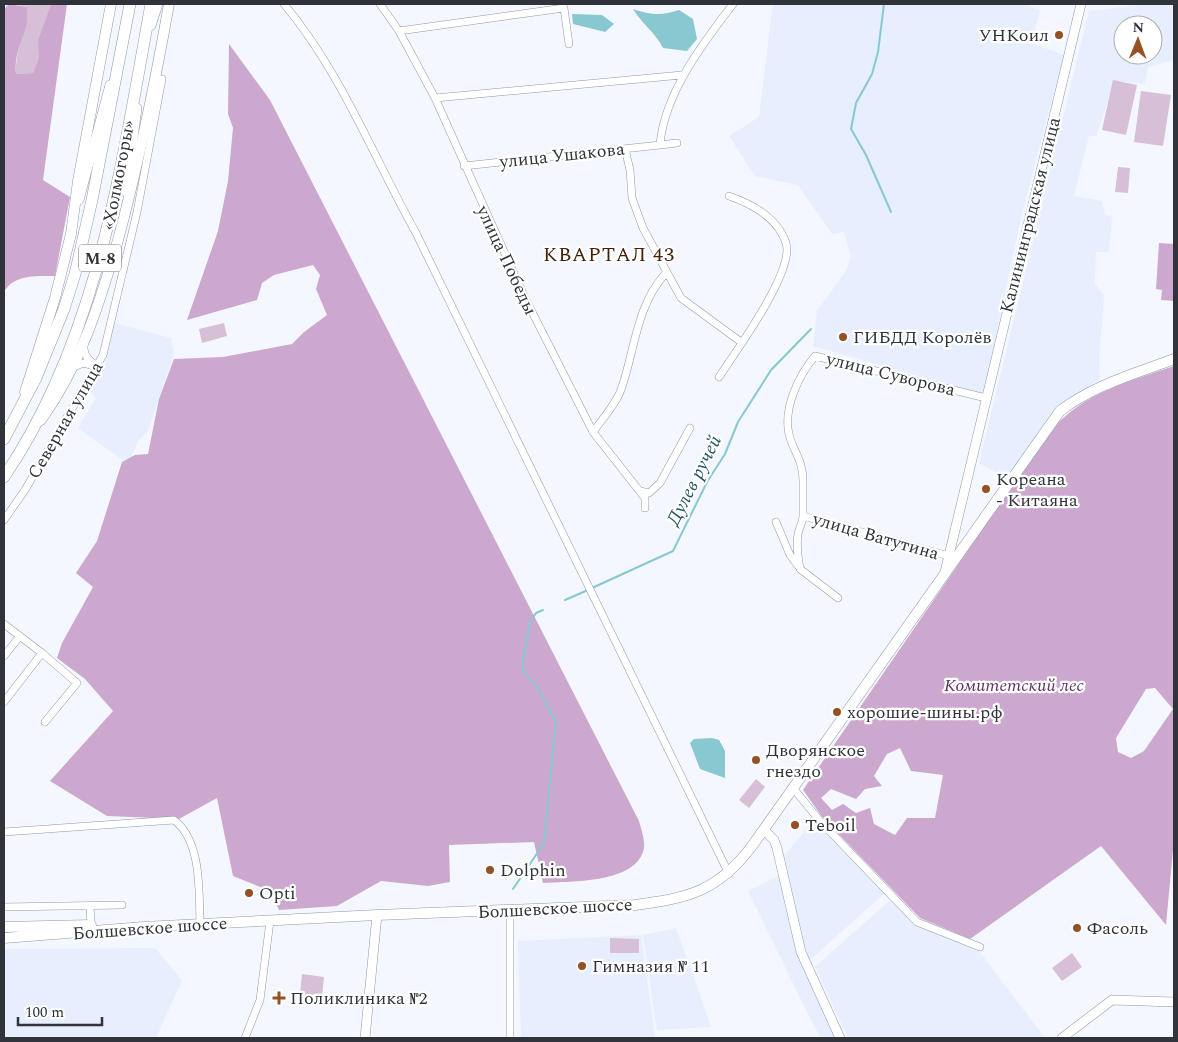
<svg xmlns="http://www.w3.org/2000/svg" width="1178" height="1042" font-family="Spectral,serif">
	<rect width="100%" height="100%" fill="#f4f7ff"/>
	<path fill="#e7eefd" fill-rule="evenodd" d="M 773,4 L 1026,4 L 1040,11 L 1031,43 L 1064,55 L 1023,209 L 983,395 L 813,346 L 817,311 L 846,271 L 851,257 L 844,232 L 832,234 L 798,185 L 755,176 L 729,136 L 759,117 Z
		M 1144,4 L 1174,4 L 1174,60 L 1148,67 L 1145,84 L 1115,81 L 1096,136 L 1089,136 L 1074,196 L 1102,201 L 1105,215 L 1112,216 L 1109,252 L 1096,252 L 1095,284 L 1104,296 L 1099,359 L 1100,379 L 1056,407 L 1005,478 L 979,463 L 1089,11 ZM 1123,25 L 1153,25 L 1153,55 L 1123,55 Z
		M 115,323 L 171,338 L 174,353 L 148,431 L 139,440 L 129,462 L 121,459 L 78,428 L 96,398 L 89,390 L 104,369 Z
		M 814,820 L 885,893 L 810,960 L 801,938 L 784,856 Z
		M 779,876 L 797,954 L 836,1038 L 821,1038 L 813,1024 L 748,891 Z
		M 891,899 L 915,925 L 979,951 L 1045,1038 L 848,1038 L 815,967 Z
		M 676,928 L 698,989 L 711,1027 L 657,1030 L 643,935 Z
		M 641,935 L 655,1038 L 521,1038 L 518,941 Z
		M 155,948 L 182,980 L 156,1038 L 4,1038 L 4,949 Z"/>
	<path fill="#d7bfd8" d="M 13,4 L 51,4 L 39,41 L 39,57 L 33,73 L 16,74 C 15,48 27,32 27,7 Z
		M 1113,80 L 1137,85 L 1126,135 L 1102,130 Z
		M 1141,91 L 1171,95 L 1163,146 L 1134,142 Z
		M 1118,167 L 1130,168 L 1128,193 L 1115,192 Z
		M 224,323 L 227,336 L 202,343 L 199,329 Z
		M 756,779 L 765,787 L 749,808 L 739,800 Z
		M 610,938 L 639,939 L 639,953 L 610,953 Z
		M 1072,953 L 1082,967 L 1062,981 L 1052,968 Z
		M 302,974 L 324,977 L 321,1006 L 299,1003 Z"/>
	<path fill="#cca8ce" fill-rule="evenodd" d="M 9,4 L 27,7 C 27,13 28,21 26,27 C 21,44 14,56 16,74 L 33,73 L 39,57 L 38,41 L 51,4 L 67,4 L 43,180 L 70,197 L 55,276 C 37,276 14,274 4,292 L 4,9 Z
		M 229,44 L 270,100 L 639,821 C 641,828 645,840 644,848 C 637,884 571,881 543,883 L 534,842 L 449,845 L 450,882 L 428,886 L 381,881 L 337,906 L 279,910 L 270,891 L 233,876 L 217,798 L 179,819 L 107,816 L 50,781 L 113,711 L 85,679 L 57,658 L 62,643 L 93,587 L 76,573 L 97,541 L 122,462 L 135,455 L 148,454 L 159,399 L 174,359 L 223,357 L 292,344 L 304,332 L 327,315 L 316,289 L 320,275 L 313,265 L 274,275 L 262,283 L 257,300 L 187,320 L 218,231 L 228,181 L 233,128 L 228,114 Z
		M 1159,243 L 1174,244 L 1174,301 L 1161,300 L 1162,290 L 1156,289 Z
		M 1174,366 L 1174,839 L 1166,925 L 1101,846 L 970,939 L 920,918 L 823,818 L 803,790 L 1050,431 C 1087,391 1125,383 1174,366 ZM 1155,688 L 1173,709 L 1144,751 L 1131,758 L 1118,752 L 1116,738 L 1146,689 ZM 900,748 L 911,771 L 943,775 L 935,818 L 907,818 L 895,835 L 874,824 L 870,808 L 856,813 L 843,804 L 832,810 L 821,798 L 831,789 L 856,799 L 865,789 L 882,786 L 874,776 L 887,754 Z"/>
	<path fill="#87c8d1" d="M 633,9 C 651,15 661,16 679,10 L 693,19 L 697,39 L 687,51 L 663,48 C 655,32 642,24 633,9 Z
		M 572,14 L 602,15 L 614,24 L 605,32 L 573,24 Z
		M 712,738 L 719,740 L 725,751 L 725,778 L 700,769 L 690,743 L 694,739 Z"/>
	<g fill="none" stroke-linecap="round" stroke-linejoin="round">
		<path stroke="#87c8d1" stroke-width="2" d="M 884,4 L 878,52 L 872,74 L 856,103 L 851,129 L 866,155 L 891,212
			M 592,588 L 673,551 L 707,482 L 725,454 L 738,422 L 771,370 L 811,329
			M 565,600 L 588,590
			M 513,889 L 544,843 L 556,722 L 538,689 L 522,668 L 530,622 L 536,613 L 543,610"/>
		<g stroke="#9098a8" stroke-width="8">
			<path id="minor" d="M 284,4 C 341,72 373,156 416,233 L 729,874
				M 380,4 L 399,31 L 435,98 L 525,298 L 593,432 L 645,498 L 645,508
				M 152,26 L 159,4
				M 399,31 L 564,8 L 569,44
				M 435,98 L 682,75
				M 677,143 L 660,145 C 664,94 703,43 733,4
				M 625,149 L 630,170 L 632,198 L 643,228 L 681,298 L 741,342
				M 464,166 L 660,145
				M 84,346 C 83,356 90,361 98,367
				M 72,368 L 83,363 L 95,366
				M 719,377 C 736,351 795,271 786,243 C 778,218 752,204 729,196
				M 593,432 C 603,418 617,403 622,387 C 635,348 637,304 666,273
				M 640,491 L 649,493 L 660,483 L 690,428
				M 803,516 L 949,556
				M 4,520 L 25,490 L 103,355 L 137,212 L 162,79
				M 776,522 L 790,555 L 798,566
				M 838,598 L 800,569 C 798,557 796,546 798,534 C 799,528 803,522 803,516 C 803,504 803,493 803,481 C 803,459 793,452 789,434 C 783,408 799,375 815,356 L 986,398
				M 4,624 L 42,653 L 77,683 L 45,722
				M 4,656 L 20,636
				M 4,702 L 42,653
				M 793,788 L 820,821 L 917,922 L 980,947
				M 4,832 L 174,820 C 202,841 199,893 200,925
				M 90,906 L 91,925
				M 4,907 L 122,905
				M 510,911 L 510,1038
				M 245,1038 L 260,1000 L 270,921"/>
		</g>
		<g stroke="#9098a8" stroke-width="10">
			<path id="tertiary" d="M 126,192 L 137,108
				M 79,200 L 110,85
				M 945,572 L 1081,4
				M 764,830 L 774,840 L 777,848 L 801,952 L 840,1038
				M 365,1038 L 377,915
				M 1062,1038 L 1112,1000 L 1174,1002"/>
		</g>
		<g stroke="#9098a8" stroke-width="11">
			<path id="secondary" d="M 25,392 L 55,298 L 71,234 L 78,181 L 111,4
				M 41,420 C 81,364 99,305 118,240 C 139,162 155,83 169,4
				M 4,927 L 91,925
				M 4,938 L 144,927 L 377,915 L 635,905 C 689,898 718,891 752,846 L 1060,411 C 1094,385 1134,374 1174,359"/>
		</g>
		<g stroke="#9098a8" stroke-width="12">
			<path id="trunk" d="M 4,439 L 36,378 L 64,309 L 75,274 L 92,200 L 130,4
				M 4,477 C 99,337 121,166 151,4"/>
		</g>
		<use href="#minor" stroke="#fff" stroke-width="7"/>
		<use href="#tertiary" stroke="#fff" stroke-width="9"/>
		<use href="#secondary" stroke="#fff" stroke-width="10"/>
		<use href="#trunk" stroke="#fff" stroke-width="11"/>
	</g>
	<g fill="#955123" stroke="#fff" stroke-width="2">
		<circle cx="1059" cy="35" r="5"/>
		<circle cx="843" cy="337" r="5"/>
		<circle cx="986" cy="489" r="5"/>
		<circle cx="837" cy="712" r="5"/>
		<circle cx="756" cy="760" r="5"/>
		<circle cx="795" cy="825" r="5"/>
		<circle cx="490" cy="870" r="5"/>
		<circle cx="249" cy="893" r="5"/>
		<circle cx="1077" cy="928" r="5"/>
		<circle cx="582" cy="966" r="5"/>
		<path d="M276.5 990.5h5v5h5v5h-5v5h-5v-5h-5v-5h5z"/>
	</g>
	<g text-anchor="middle" stroke-width="4.5" stroke-linejoin="round" paint-order="stroke">
		<rect fill="#fff" stroke="#6e7075" stroke-width="1" x="79" y="244.5" width="42" height="27" rx="4"/>
		<g font-size="16" font-weight="bold" fill="#30333a">
			<text x="100" y="264">М-8</text>
		</g>
		<g font-size="18" fill="#30333a" stroke="#fff" text-anchor="start">
			<text x="1049" y="41" text-anchor="end">УНКоил</text>
			<text x="853" y="343">ГИБДД Королёв</text>
			<text x="996" y="485">Кореана<tspan x="996" dy="21">- Китаяна</tspan></text>
			<text x="847" y="718">хорошие-шины.рф</text>
			<text x="766" y="756">Дворянское<tspan x="766" dy="21">гнездо</tspan></text>
			<text x="805" y="831">Teboil</text>
			<text x="500" y="876">Dolphin</text>
			<text x="259" y="899">Opti</text>
			<text x="1087" y="934">Фасоль</text>
			<text x="592" y="972">Гимназия № 11</text>
			<text x="290" y="1004">Поликлиника №2</text>
		</g>
		<g font-size="18" fill="#30333a" stroke="#fff">
			<text transform="translate(562 155) rotate(-6)" y="6">улица Ушакова</text>
			<text transform="translate(118 175) rotate(-79)" y="6">«Холмогоры»</text>
			<text transform="translate(1030 215) rotate(-76)" y="6">Калининградская улица</text>
			<text transform="translate(507 260) rotate(65)" y="6">улица Победы</text>
			<text transform="translate(891 374) rotate(14)" y="6">улица Суворова</text>
			<text transform="translate(65 420) rotate(-60)" y="6">Северная улица</text>
			<text transform="translate(876 536) rotate(16)" y="6">улица Ватутина</text>
			<text transform="translate(555 908) rotate(-3)" y="6">Болшевское шоссе</text>
			<text transform="translate(150 928) rotate(-4)" y="6">Болшевское шоссе</text>
		</g>
		<g font-size="18" font-style="italic" fill="#613365" stroke="#fff">
			<text x="1014" y="691">Комитетский лес</text>
		</g>
		<g font-size="19" font-style="italic" fill="#21585f" stroke="#fff">
			<text transform="translate(693 480) rotate(-63)" y="7">Дулев ручей</text>
		</g>
		<g font-size="20" letter-spacing="1" fill="#42210b" stroke="#fff">
			<text x="609" y="261">КВАРТАЛ 43</text>
		</g>
	</g>
	<rect width="1178" height="1042" fill="none" stroke="#30333a" stroke-width="10"/>
	<g transform="translate(1138 40) rotate(1)"><circle r="24" fill="#ffffff" stroke="#acadb0"/>
	<path d="M0-4L9 19L0 12L-9 19Z" fill="#955123"/>
	<text y="-8" font-size="14" font-weight="bold" text-anchor="middle" fill="#30333a">N</text>
	</g>
	<path d="M18 1017v8h84v-8" fill="none" stroke="#30333a" stroke-width="2.5"/>
	<text x="25" y="1017" font-size="15" fill="#30333a" stroke="#ffffff" stroke-width="4" paint-order="stroke">100 m</text>
</svg>
